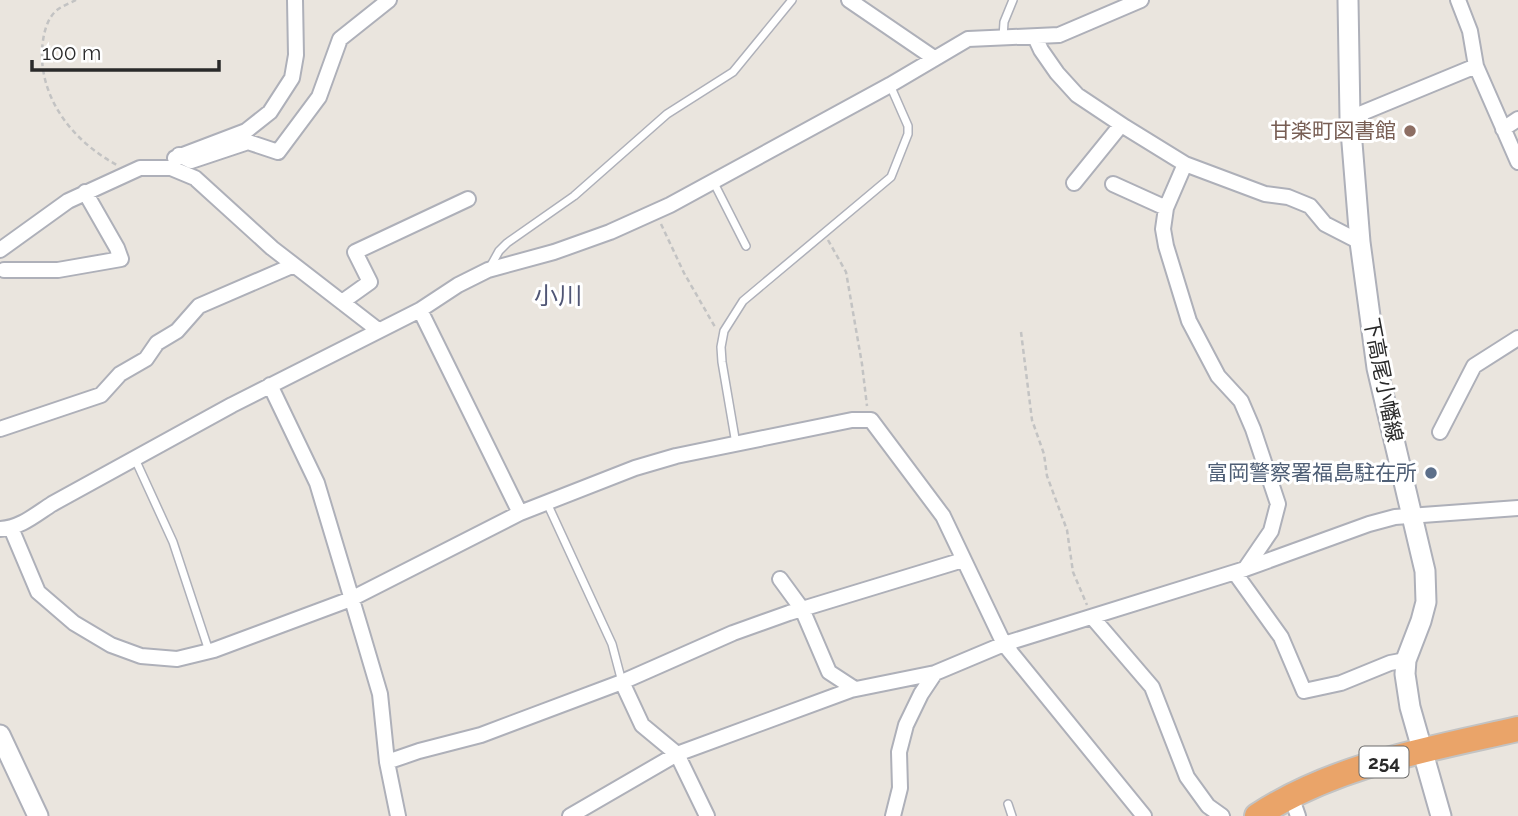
<svg xmlns="http://www.w3.org/2000/svg" width="1518" height="816" font-family="Raleway,'Noto Sans JP',sans-serif">
	<rect width="100%" height="100%" fill="#eae5de"/>
	<g fill="none" stroke-linecap="round" stroke-linejoin="round">
		<g stroke="#aeb0b9" stroke-width="10">
			<path id="lane" d="M 1003,37 L 1004,22 L 1013,0
				M 713,181 L 746,246
				M 489,269 L 499,251 L 507,243 L 574,196 L 667,114 L 733,72 L 792,0
				M 736,444 L 722,362 L 721,347 L 724,331 L 743,301 L 891,177 L 908,134 L 908,126 L 890,85
				M 135,459 L 173,542 L 209,651
				M 547,503 L 612,644 L 622,682
				M 1008,804 L 1012,816"/>
		</g>
		<g stroke="#aeb0b9" stroke-width="18">
			<path id="street" d="M 849,0 L 934,58
				M 1458,0 L 1470,31 L 1476,66 L 1518,162
				M 1035,37 L 1041,50 L 1057,73 L 1077,95 L 1125,127 L 1185,164 L 1265,194 L 1288,197 L 1310,206 L 1325,224 L 1360,242
				M 1350,118 L 1476,66
				M 1503,129 L 1518,119
				M 179,155 L 191,161 L 248,142 L 278,152 L 319,97 L 340,39 L 389,0
				M 175,158 L 246,131 L 270,112 L 292,78 L 296,55 L 295,0
				M 1185,164 L 1166,208 L 1163,229 L 1166,246 L 1189,321 L 1218,376 L 1241,401 L 1253,429 L 1278,504 L 1271,531 L 1245,569
				M 1074,183 L 1121,125
				M 1113,184 L 1166,208
				M 0,250 L 68,201 L 140,168 L 171,168 L 195,178 L 272,248 L 378,330
				M 4,270 L 58,270 L 121,259 L 117,248 L 85,192
				M 342,302 L 370,282 L 355,252 L 468,199
				M 420,310 L 520,513
				M 270,385 L 317,483 L 362,633 L 380,694 L 387,762 L 398,816
				M 0,429 L 101,395 L 120,374 L 146,359 L 157,343 L 177,331 L 199,306 L 294,265
				M 1440,432 L 1474,366 L 1518,338
				M 11,528 L 38,592 L 74,623 L 111,645 L 141,656 L 177,659 L 214,650 L 351,599 L 520,513 L 635,468 L 676,456 L 852,420 L 871,420 L 943,516 L 1004,644 L 1144,816
				M 0,529 C 20,528 35,515 52,504 L 232,405 L 420,310 L 458,285 L 488,270 L 554,252 L 610,232 L 670,205 L 890,85 L 968,39 L 1059,35 L 1141,0
				M 1235,573 L 1281,637 L 1304,691 L 1341,683 L 1390,663 L 1406,660
				M 780,579 L 802,609 L 829,672 L 855,689
				M 1092,617 L 1152,687 L 1187,777 L 1208,806 L 1222,816
				M 622,682 L 642,725 L 677,754 L 707,816
				M 387,762 L 419,751 L 481,735 L 622,682 L 733,633 L 789,613 L 963,560
				M 1291,796 L 1298,816
				M 570,816 L 677,754 L 851,690 L 935,673 L 1004,644 L 1245,569 L 1369,524 L 1395,517 L 1518,508
				M 893,816 L 900,788 L 899,752 L 906,725 L 921,694 L 935,673"/>
		</g>
		<g stroke="#aeb0b9" stroke-width="23">
			<path id="secondary" d="M 1348,0 L 1350,118 L 1360,242 L 1377,368 L 1425,571 L 1426,602 L 1421,621 L 1406,660 L 1405,674 L 1410,707 L 1441,816
				M 0,735 L 38,816"/>
		</g>
		<g stroke="#c3c3c3" stroke-width="28">
			<path id="highway" d="M 1257,816 C 1334,765 1430,749 1518,729"/>
		</g>
		<path stroke="#c3c3c3" stroke-width="2.5" stroke-dasharray="5 3.5" stroke-linecap="butt" d="M 76,0 C 70,3 62,6 57,10 C 46,19 43,36 42,50 C 40,100 74,142 117,165
			M 661,224 L 684,273 L 715,327
			M 828,240 L 846,272 L 862,364 L 867,406
			M 1021,332 L 1032,420 L 1044,454 L 1047,476 L 1067,530 L 1073,572 L 1087,605"/>
		<use href="#lane" stroke="#fff" stroke-width="7"/>
		<use href="#street" stroke="#fff" stroke-width="14"/>
		<use href="#secondary" stroke="#fff" stroke-width="19"/>
		<use href="#highway" stroke="#eaa469" stroke-width="24"/>
	</g>
	<circle fill="#8d6e63" stroke="#fff" stroke-width="2.5" cx="1410" cy="131" r="7"/>
	<circle fill="#5c6f8a" stroke="#fff" stroke-width="2.5" cx="1431" cy="473" r="7"/>
	<g text-anchor="middle" stroke-width="6" stroke-linejoin="round" paint-order="stroke">
		<rect fill="#fff" stroke="#6a6a6a" stroke-width="2" x="1359.5" y="746.5" width="49" height="31" rx="5"/>
		<g font-size="19" font-weight="bold" fill="#2a2a2a">
			<text x="1384" y="769">254</text>
		</g>
		<g font-size="21" fill="#785e54" stroke="#fff" text-anchor="end">
			<text x="1396" y="138">甘楽町図書館</text>
		</g>
		<g font-size="21" fill="#2a2a2a" stroke="#fff">
			<text transform="translate(1383 380) rotate(79)" y="7">下高尾小幡線</text>
		</g>
		<g font-size="21" fill="#4e5e75" stroke="#fff" text-anchor="end">
			<text x="1417" y="480">富岡警察署福島駐在所</text>
		</g>
		<g font-size="24" fill="#505675" stroke="#fff">
			<text x="558" y="304">小川</text>
		</g>
	</g>
	<path d="M32 60v10h187v-10" fill="none" stroke="#2a2a2a" stroke-width="3.5"/>
	<text x="42" y="60" font-size="21" fill="#2a2a2a" stroke="#ffffff" stroke-width="5" paint-order="stroke">100 m</text>
</svg>
